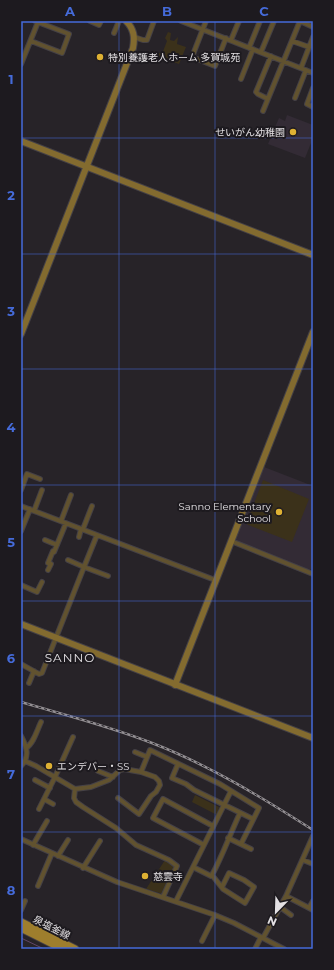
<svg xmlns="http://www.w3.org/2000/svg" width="334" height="970" font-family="Montserrat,'Noto Sans JP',sans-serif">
	<rect width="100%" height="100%" fill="#272328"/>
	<path fill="#332b35" d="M 287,115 L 313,125 L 313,138 L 305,158 L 268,144 L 279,118 L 285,121 Z
		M 264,467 L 313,486 L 313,563 L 311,569 L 308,570 L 236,541 L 234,538 Z"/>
	<path fill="#3b311a" d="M 168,32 L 171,33 L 170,40 L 174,41 L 178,37 L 177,44 L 186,47 L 179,64 L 154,55 L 153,51 L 162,54 L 167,41 L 165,38 Z
		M 263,480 L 309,499 L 292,542 L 246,524 Z
		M 195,795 L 219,807 L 217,815 L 192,802 Z
		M 165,860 L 176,866 L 163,894 L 146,889 Z"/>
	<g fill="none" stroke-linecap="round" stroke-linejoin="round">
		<path stroke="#604668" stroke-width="1" d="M 21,938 L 44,949"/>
		<g stroke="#454146" stroke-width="6">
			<path id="street" d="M 90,21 L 99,25 L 101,21
				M 181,21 L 313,73
				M 206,21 L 192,57 L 215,66 L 226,38
				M 300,21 L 313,27
				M 114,33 L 119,21
				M 134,37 L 143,40 L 147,40 L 154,21
				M 231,40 L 239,21
				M 31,41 L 62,53 L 69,34 L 35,21
				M 292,41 L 309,47
				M 249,48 L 260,21
				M 261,52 L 274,21
				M 21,64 L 38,22
				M 301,68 L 313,37
				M 241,79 L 253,49
				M 313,88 L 307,104 L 313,107
				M 295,98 L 306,70
				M 268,99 L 258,94 L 256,92 L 271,56
				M 263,111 L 300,21
				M 21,490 L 27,474 L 40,479
				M 21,506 L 215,580
				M 34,511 L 42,490
				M 61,521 L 71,495
				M 83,529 L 92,506
				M 21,531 L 30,509
				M 79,537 L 81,529
				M 45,540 L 57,545
				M 231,541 L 313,574
				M 68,560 L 84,567 L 97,535
				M 48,570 L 51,564 L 48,563 L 53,551 L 54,552 L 66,523
				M 21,585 L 37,592 L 42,582
				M 21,664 L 39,674 L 42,673 L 84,567 L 108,576
				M 29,683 L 34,671
				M 21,736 C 27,747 30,757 21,766
				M 26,748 C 34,743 37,730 41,722
				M 135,752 L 147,757
				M 25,761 L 36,766 L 75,789 L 91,787 L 109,780 L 120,770 L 124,769 L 141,772 L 155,777 L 159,781 L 160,785 L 156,792 L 151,796 L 139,814 L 118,798
				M 178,764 L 172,778 L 186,784 L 194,790 L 253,819
				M 98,771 L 113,777
				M 141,772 L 150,750 L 220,784 L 259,808 L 241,844
				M 35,780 L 50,788
				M 75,789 L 74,798 L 76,802 L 83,807 L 116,828 L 136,845 L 169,860 L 177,866 L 163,897
				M 44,799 L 53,804
				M 39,809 L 55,777 L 73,737
				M 228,838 L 251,849
				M 21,839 L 117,882 L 215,915 L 234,923 L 284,949
				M 33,845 L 47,821
				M 204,845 L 153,818 L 163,799 L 213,826
				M 58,856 L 68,840
				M 303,860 L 313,864
				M 193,867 L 211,876 L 212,875 C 223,855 230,834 240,813
				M 83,868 L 100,841
				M 212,875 L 223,889 L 245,903 L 254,887 L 244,880 L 229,873 L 222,887
				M 38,886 L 52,853
				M 286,896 L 313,910
				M 176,901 L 231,791
				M 280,907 L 291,915
				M 309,908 L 313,901
				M 21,910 L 25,901
				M 263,938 L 286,896 L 313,836
				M 202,941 L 215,915
				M 255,949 L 261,937"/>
		</g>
		<g stroke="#454146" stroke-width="8">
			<path id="secondary" d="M 21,141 L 313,255
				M 21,334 L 133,48 C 135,37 134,29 126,21
				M 21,624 L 313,738
				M 175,685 L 313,332"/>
		</g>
		<g stroke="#454146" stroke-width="9">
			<path id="primary" d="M 21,922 L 75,949
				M 21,928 L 63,949"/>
		</g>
		<use href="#street" stroke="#61522f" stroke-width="4"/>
		<use href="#secondary" stroke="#836b2f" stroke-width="6"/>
		<use href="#primary" stroke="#9e7e2d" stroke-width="7"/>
		<g stroke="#928e92" stroke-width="2.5">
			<path id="rail" d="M 21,702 C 65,715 109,726 152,743 C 209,765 261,797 313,830"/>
		</g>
		<use href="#rail" stroke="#1d1a1f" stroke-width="1" stroke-dasharray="3" stroke-linecap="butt"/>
	</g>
	<path fill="none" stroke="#456bda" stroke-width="1" stroke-opacity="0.55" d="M 119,21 L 119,949M 215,21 L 215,949M 21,138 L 313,138M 21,254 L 313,254M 21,369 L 313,369M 21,485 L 313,485M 21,601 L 313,601M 21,716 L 313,716M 21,832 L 313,832"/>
	<g fill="#deb133" stroke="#1d1a1f" stroke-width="1.5">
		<circle cx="100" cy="57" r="4"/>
		<circle cx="293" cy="132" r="4"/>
		<circle cx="279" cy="512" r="4"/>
		<circle cx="49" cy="766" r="4"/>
		<circle cx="145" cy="876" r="4"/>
	</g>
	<g text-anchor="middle" stroke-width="4" stroke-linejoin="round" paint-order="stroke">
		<g font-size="10" fill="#e3e0e3" stroke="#1d1a1f" text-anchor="start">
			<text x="108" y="61">特別養護老人ホーム 多賀城苑</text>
			<text x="285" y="136" text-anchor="end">せいがん幼稚園</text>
			<text x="271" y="510" text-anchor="end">Sanno Elementary<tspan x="271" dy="12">School</tspan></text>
			<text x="57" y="770">エンデバー・SS</text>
			<text x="153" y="880">慈雲寺</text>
		</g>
		<g font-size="10" fill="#e3e0e3" stroke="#1d1a1f">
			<text transform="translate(52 927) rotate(27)" y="4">泉塩釜線</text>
		</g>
		<g font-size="12" letter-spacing="1" fill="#e3e0e3" stroke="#1d1a1f">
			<text x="70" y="662">SANNO</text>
		</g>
	</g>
	<rect width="334" height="970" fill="none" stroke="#1d1a1f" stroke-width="44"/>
	<g transform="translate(276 912) rotate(203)" stroke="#1d1a1f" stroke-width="3" paint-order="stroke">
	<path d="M0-3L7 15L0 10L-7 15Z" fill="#e3e0e3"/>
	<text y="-6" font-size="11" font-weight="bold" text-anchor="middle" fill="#e3e0e3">N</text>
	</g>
	<rect x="22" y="22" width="290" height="926" fill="none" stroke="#456bda" stroke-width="1.5"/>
	<g font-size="13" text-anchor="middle" font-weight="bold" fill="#456bda">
		<text x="70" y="16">A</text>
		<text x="167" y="16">B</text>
		<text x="264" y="16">C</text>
		<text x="11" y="84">1</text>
		<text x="11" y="200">2</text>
		<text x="11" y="316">3</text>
		<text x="11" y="432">4</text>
		<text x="11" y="547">5</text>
		<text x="11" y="663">6</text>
		<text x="11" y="779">7</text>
		<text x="11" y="895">8</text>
	</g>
</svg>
